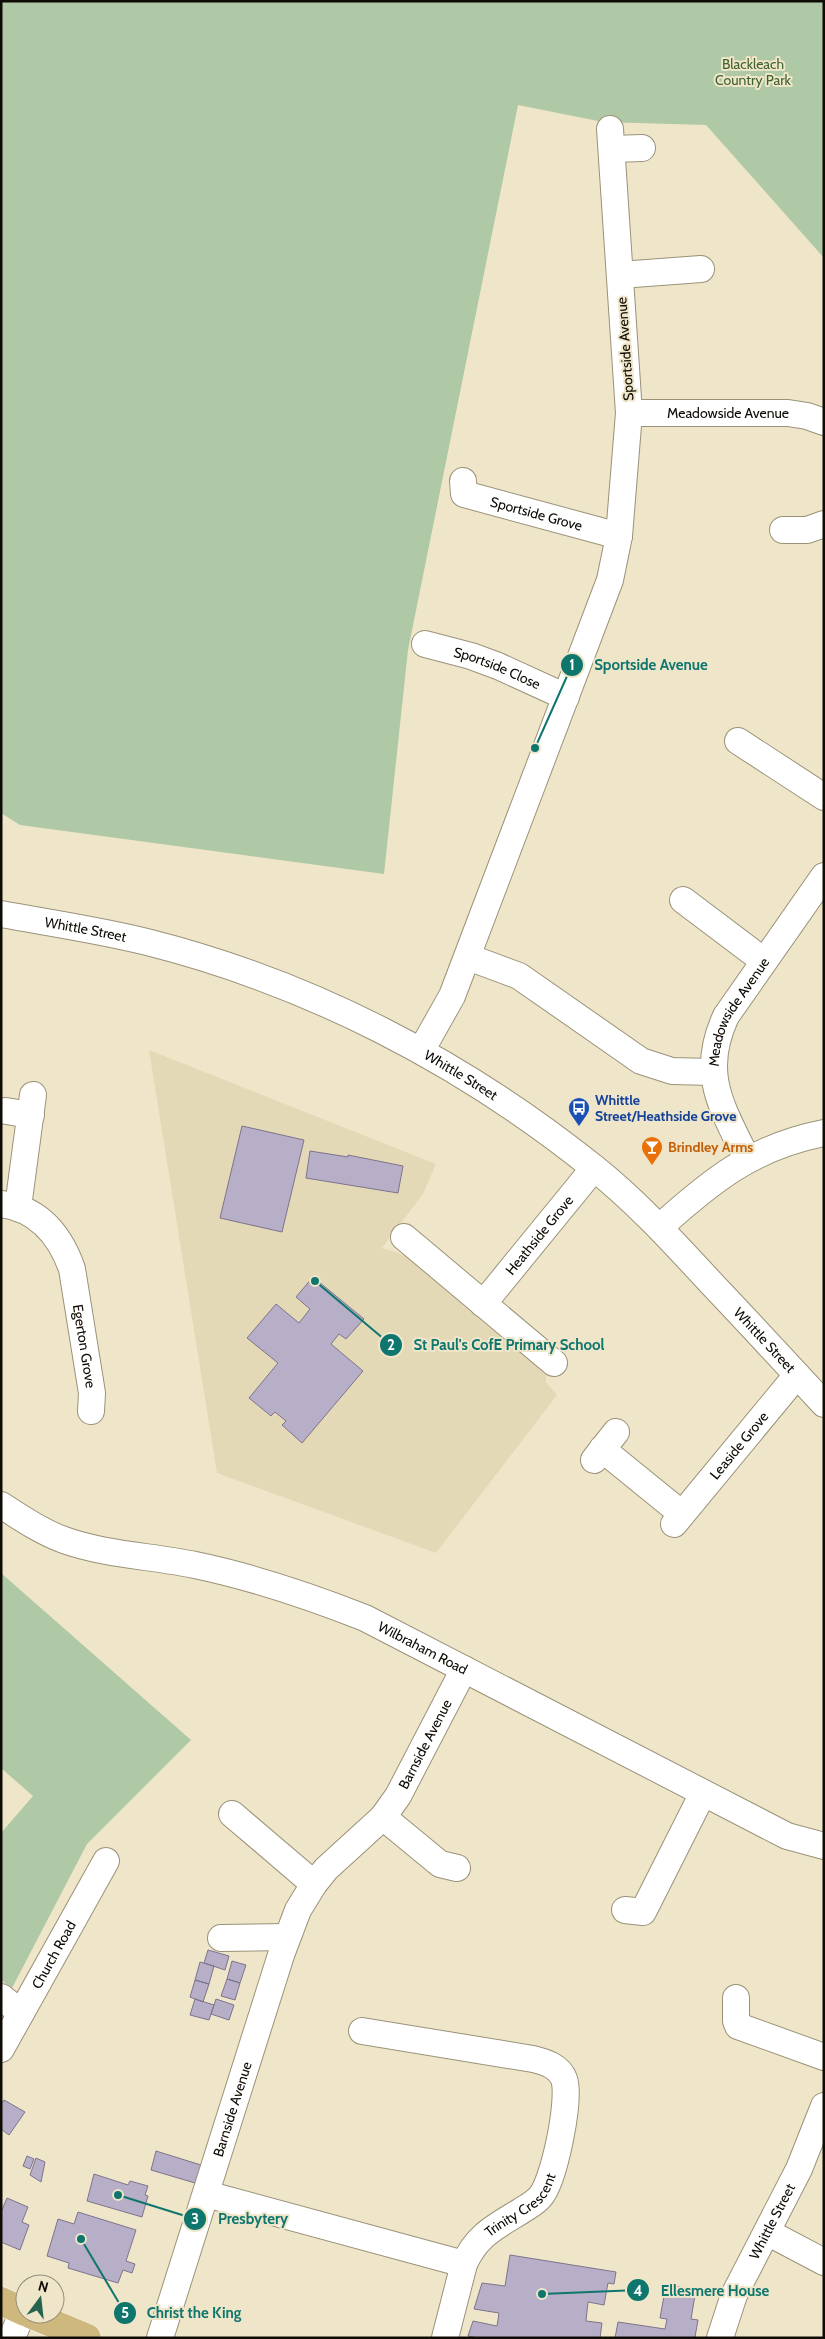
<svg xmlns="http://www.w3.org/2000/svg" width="825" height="2339" font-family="Cabin,sans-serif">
	<rect width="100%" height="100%" fill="#efe6ca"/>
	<path fill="#e4d9b6" d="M 149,1050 L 436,1164 L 423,1194 L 382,1248 L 417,1259 L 546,1372 L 546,1382 L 557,1395 L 436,1553 L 217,1473 Z"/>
	<path fill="#afc8a5" d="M 1,1 L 824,1 L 824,258 L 706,125 L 603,122 L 518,105 L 408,650 L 384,874 L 20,825 L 1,813 Z
		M 1,1573 L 191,1740 L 87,1844 L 12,1988 L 1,1980 L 1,1833 L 33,1796 L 1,1768 Z"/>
	<path fill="#b7aec8" stroke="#7d748c" d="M 242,1126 L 304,1140 L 282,1232 L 220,1218 Z
		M 310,1151 L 348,1157 L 348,1155 L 403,1166 L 398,1193 L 306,1178 Z
		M 313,1277 L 364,1319 L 346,1339 L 339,1334 L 331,1344 L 363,1371 L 302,1443 L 282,1425 L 286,1421 L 275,1412 L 271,1416 L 249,1398 L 278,1363 L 247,1338 L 276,1304 L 299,1323 L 310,1309 L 296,1297 Z
		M 208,1950 L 229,1956 L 225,1970 L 204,1963 Z
		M 232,1961 L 246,1965 L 240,1983 L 227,1979 Z
		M 200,1962 L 214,1966 L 209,1984 L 195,1980 Z
		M 227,1979 L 240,1983 L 235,2000 L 221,1996 Z
		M 195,1980 L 209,1984 L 203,2002 L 190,1997 Z
		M 195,1999 L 214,2005 L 209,2020 L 190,2015 Z
		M 216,1999 L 234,2005 L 229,2020 L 211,2014 Z
		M 4,2100 L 25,2112 L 9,2135 L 1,2129 L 1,2104 Z
		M 156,2151 L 201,2165 L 195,2183 L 151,2170 Z
		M 27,2156 L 34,2159 L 30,2169 L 23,2166 Z
		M 36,2158 L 45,2162 L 41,2182 L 30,2175 Z
		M 94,2174 L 128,2185 L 130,2181 L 148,2186 L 145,2195 L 148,2196 L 142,2217 L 87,2201 Z
		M 7,2198 L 28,2207 L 22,2222 L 29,2225 L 20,2250 L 1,2242 L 1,2212 Z
		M 78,2212 L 136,2230 L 126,2261 L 135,2264 L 132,2273 L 123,2270 L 118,2283 L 68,2268 L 69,2263 L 47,2256 L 58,2219 L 74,2224 Z
		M 510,2255 L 616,2272 L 614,2284 L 608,2283 L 604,2305 L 588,2302 L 586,2321 L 602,2323 L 600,2338 L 478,2338 L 468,2336 L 473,2321 L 497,2326 L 499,2313 L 474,2309 L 482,2283 L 505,2286 Z
		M 666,2285 L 696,2289 L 691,2319 L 698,2320 L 695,2337 L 698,2338 L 615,2338 L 618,2322 L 665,2329 L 667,2319 L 660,2318 Z"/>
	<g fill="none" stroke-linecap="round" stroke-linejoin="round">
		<g stroke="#9a9278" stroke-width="28">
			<g id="minor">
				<path d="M 612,149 L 642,148"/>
				<path d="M 620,275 L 701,269"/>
				<path id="s1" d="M 629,413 L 788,413 L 807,416 L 824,422"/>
				<path id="s2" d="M 463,481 L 464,494 L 619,536"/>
				<path d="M 783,530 L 807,530 L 824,524"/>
				<path id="s3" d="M 425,644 L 471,656 L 498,666 L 566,697"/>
				<path d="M 738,741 L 824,797"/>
				<path d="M 683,900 L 764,961"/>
				<path id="s4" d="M 1,914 C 50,923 99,930 147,942 C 310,983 462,1062 593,1167 C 637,1202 675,1244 713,1285 C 750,1324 787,1364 824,1404"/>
				<path d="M 468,957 L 519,976 L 641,1061 L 672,1071 L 713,1072"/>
				<path d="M 421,1051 L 452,996 L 610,580 L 619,536 L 629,413 L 610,129"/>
				<path d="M 6,1111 L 31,1115"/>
				<path id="s5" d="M 747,1159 C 722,1107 699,1074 726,1016 L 824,876"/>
				<path id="s6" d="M 1,1204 C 39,1209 60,1235 72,1269 L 92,1393 L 91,1411"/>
				<path d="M 18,1207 L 33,1095"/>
				<path d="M 660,1227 C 712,1180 753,1147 824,1133"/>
				<path d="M 404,1237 L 554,1363"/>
				<path id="s7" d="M 483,1304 L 594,1168"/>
				<path d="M 602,1449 L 682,1514"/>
				<path d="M 594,1460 L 616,1432"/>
				<path id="s8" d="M 1,1505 C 21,1518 42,1532 64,1540 C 106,1555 152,1556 195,1565 C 253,1577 309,1596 365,1618 L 787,1836 L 824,1846"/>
				<path id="s9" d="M 674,1524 L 797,1375"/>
				<path d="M 232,1814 L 314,1884"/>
				<path d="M 383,1817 L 440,1864 L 457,1868"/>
				<path d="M 625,1910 L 643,1912 L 703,1793"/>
				<path d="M 221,1938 L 287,1937"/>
				<path d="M 1,1997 L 21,2013"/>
				<path d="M 736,1998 L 736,2021 L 738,2026 L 824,2057"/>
				<path id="s10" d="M 1,2049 L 106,1861"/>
				<path id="s11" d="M 206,2194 L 464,2264 C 477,2235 495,2227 521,2211 C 527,2207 535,2203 540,2197 C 554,2182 571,2099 564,2079 C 559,2066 545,2062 533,2059 L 362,2031"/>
				<path d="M 767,2232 L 824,2262"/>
				<path d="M 12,2338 L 23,2311"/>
				<path id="s12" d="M 160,2338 L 281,1955 L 298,1910 L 314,1884 L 326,1869 L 383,1817 L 398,1796 L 464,1669"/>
				<path d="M 445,2338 L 464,2264"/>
				<path id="s13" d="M 720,2338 L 734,2295 L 799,2169 L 824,2106"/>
			</g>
		</g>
		<g stroke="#fff" stroke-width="29">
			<path id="major" d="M 1,2301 L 25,2312
				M 30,2314 L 87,2338"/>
		</g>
		<use href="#minor" stroke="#fff" stroke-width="26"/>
		<use href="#major" stroke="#cfb87e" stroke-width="28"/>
	</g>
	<defs>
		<g id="bus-pin" transform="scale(1.125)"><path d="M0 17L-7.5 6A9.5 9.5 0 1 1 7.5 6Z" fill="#1a4fb4" stroke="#efe6ca"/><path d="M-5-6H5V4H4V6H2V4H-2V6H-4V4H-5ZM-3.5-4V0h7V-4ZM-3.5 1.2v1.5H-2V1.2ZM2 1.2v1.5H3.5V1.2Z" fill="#fff"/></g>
		<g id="bar-pin" transform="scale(1.125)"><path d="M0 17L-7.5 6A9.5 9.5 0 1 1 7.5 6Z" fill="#e8710a" stroke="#efe6ca"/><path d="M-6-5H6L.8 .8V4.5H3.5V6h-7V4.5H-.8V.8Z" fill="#fff"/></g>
	</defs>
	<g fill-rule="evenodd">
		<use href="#bus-pin" x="579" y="1108"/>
		<use href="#bar-pin" x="652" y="1147"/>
	</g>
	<g text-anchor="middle" stroke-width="4" stroke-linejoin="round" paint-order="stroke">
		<g font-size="14" fill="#3e632e" stroke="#efe6ca">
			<text x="753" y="69">Blackleach<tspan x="753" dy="16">Country Park</tspan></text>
		</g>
		<g font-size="14" fill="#0e0b04" stroke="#efe6ca">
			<text transform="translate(625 349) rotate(-94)" y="5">Sportside Avenue</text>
			<text dy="5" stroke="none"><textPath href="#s1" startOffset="99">Meadowside Avenue</textPath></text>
			<text dy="5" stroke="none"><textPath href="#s2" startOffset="88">Sportside Grove</textPath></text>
			<text dy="5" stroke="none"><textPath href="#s3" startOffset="76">Sportside Close</textPath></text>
			<text dy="5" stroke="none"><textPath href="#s4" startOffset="86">Whittle Street</textPath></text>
			<text dy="5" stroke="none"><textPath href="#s5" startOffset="160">Meadowside Avenue</textPath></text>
			<text dy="5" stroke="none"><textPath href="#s4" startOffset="491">Whittle Street</textPath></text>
			<text dy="5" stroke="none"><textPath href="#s7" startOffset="89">Heathside Grove</textPath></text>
			<text dy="5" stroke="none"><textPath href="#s4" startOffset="896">Whittle Street</textPath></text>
			<text dy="5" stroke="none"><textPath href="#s6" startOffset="180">Egerton Grove</textPath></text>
			<text dy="5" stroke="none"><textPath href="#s9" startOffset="102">Leaside Grove</textPath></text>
			<text dy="5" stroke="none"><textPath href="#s8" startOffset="449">Wilbraham Road</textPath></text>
			<text dy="5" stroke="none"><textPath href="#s12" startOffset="661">Barnside Avenue</textPath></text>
			<text dy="5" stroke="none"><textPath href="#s10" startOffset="108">Church Road</textPath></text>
			<text dy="5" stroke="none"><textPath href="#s12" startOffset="240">Barnside Avenue</textPath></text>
			<text dy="5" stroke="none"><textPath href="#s11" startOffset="351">Trinity Crescent</textPath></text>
			<text dy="5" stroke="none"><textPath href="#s13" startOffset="128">Whittle Street</textPath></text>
		</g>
		<g font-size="14" font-weight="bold" fill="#164399" stroke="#efe6ca" text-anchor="start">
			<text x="595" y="1105">Whittle<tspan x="595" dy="16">Street/Heathside Grove</tspan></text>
		</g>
		<g font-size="14" font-weight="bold" fill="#c56008" stroke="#efe6ca" text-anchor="start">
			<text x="668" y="1152">Brindley Arms</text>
		</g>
	</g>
	<path fill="none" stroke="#0f766e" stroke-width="2" d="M535 748L572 665M315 1281L391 1345M118 2195L195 2219M542 2294L638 2290M81 2239L125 2313"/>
	<g fill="#0f766e" stroke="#efe6ca" stroke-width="2">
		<circle cx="535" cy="748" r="5"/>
		<circle cx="315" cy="1281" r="5"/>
		<circle cx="118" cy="2195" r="5"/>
		<circle cx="542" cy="2294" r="5"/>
		<circle cx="81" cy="2239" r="5"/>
		<circle cx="572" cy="665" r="12"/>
		<circle cx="391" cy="1345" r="12"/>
		<circle cx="195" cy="2219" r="12"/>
		<circle cx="638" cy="2290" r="12"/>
		<circle cx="125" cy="2313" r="12"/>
	</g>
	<g font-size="15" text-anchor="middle" font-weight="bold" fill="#fff">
		<text x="572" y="670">1</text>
		<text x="391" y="1350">2</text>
		<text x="195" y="2224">3</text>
		<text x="638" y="2296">4</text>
		<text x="125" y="2318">5</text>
	</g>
	<g font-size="15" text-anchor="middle" font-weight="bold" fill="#0f766e" stroke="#efe6ca" stroke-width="4" stroke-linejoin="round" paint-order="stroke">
		<text x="651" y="670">Sportside Avenue</text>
		<text x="509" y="1350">St Paul's CofE Primary School</text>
		<text x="253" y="2224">Presbytery</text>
		<text x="715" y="2296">Ellesmere House</text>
		<text x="194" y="2318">Christ the King</text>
	</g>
	<rect width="825" height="2339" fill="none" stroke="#0e0b04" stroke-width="5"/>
	<g transform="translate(40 2299) rotate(15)"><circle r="24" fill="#efe6ca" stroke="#958e7b"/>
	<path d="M0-4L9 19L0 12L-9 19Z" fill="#25634f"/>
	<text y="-8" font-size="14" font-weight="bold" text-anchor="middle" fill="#0e0b04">N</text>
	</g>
</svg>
